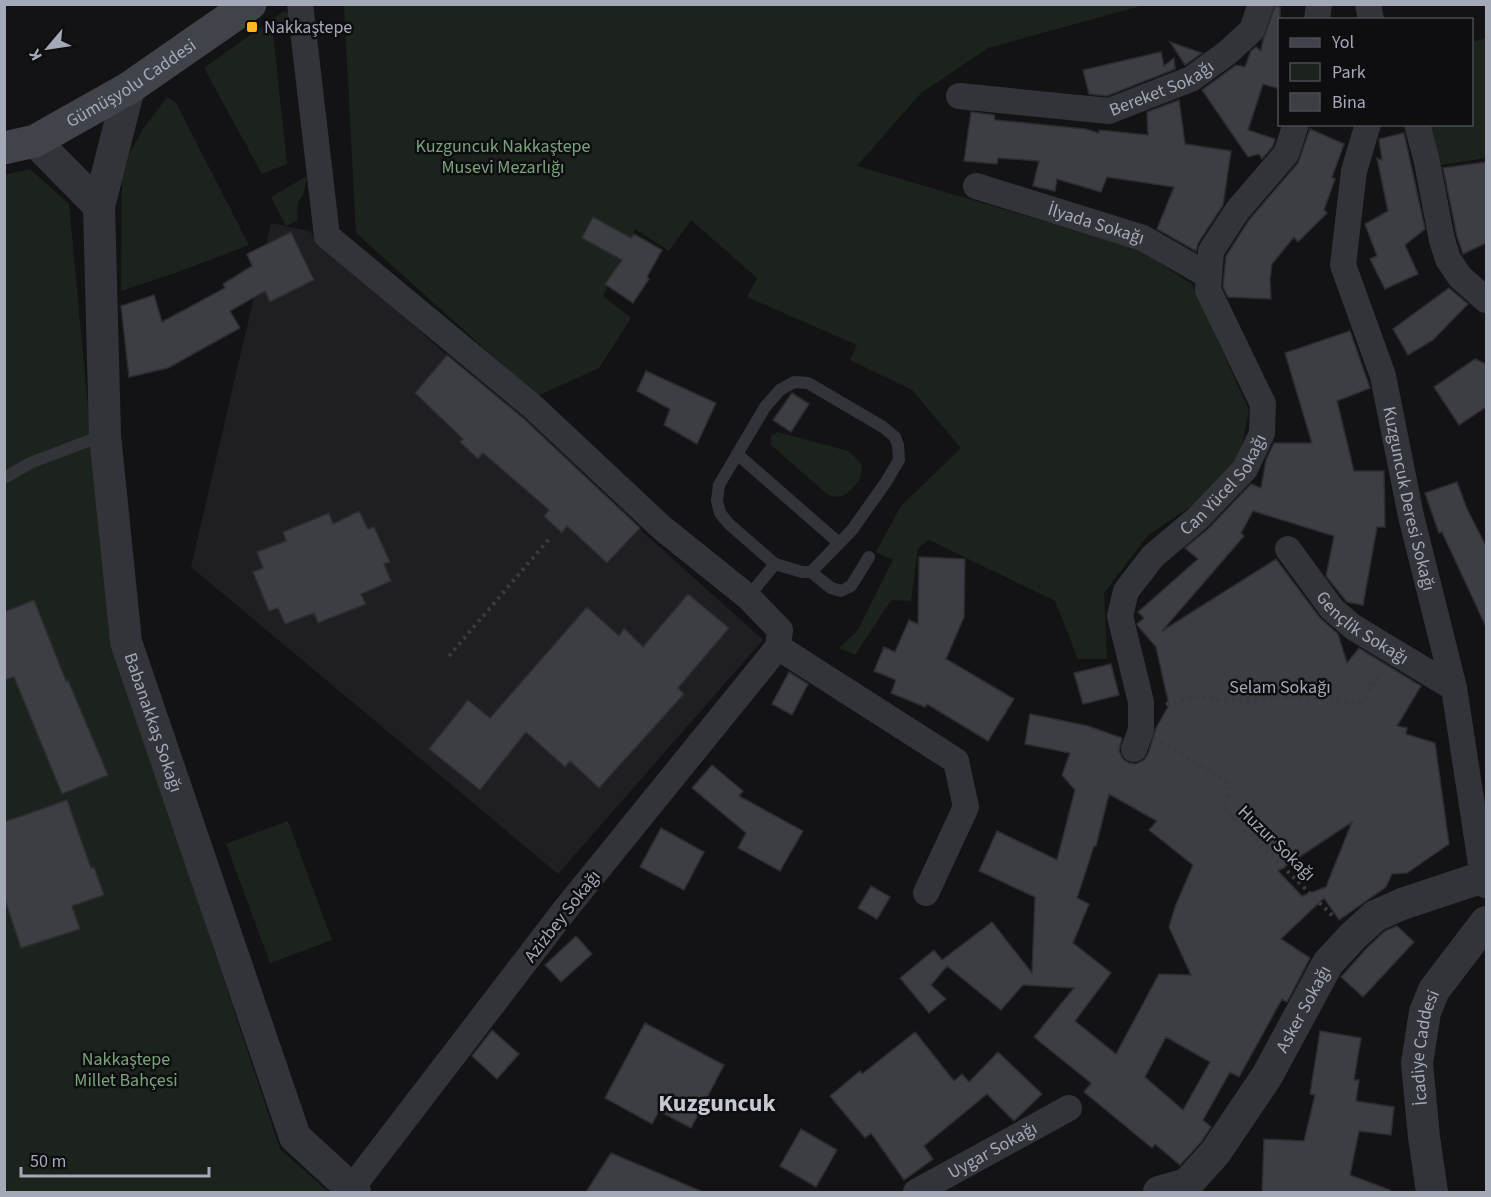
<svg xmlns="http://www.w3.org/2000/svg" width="1491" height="1197" font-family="'Source Sans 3',sans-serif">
	<rect width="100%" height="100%" fill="#131315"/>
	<path fill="#1f1f22" d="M 271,223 L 309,231 L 763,640 L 558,874 L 191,567 Z"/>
	<path fill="#1b231c" d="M 344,5 L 1144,5 L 988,48 L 921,93 L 857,166 L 1139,249 L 1192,284 L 1249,410 L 1238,464 L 1202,499 L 1148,535 L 1104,593 L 1107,659 L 1078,659 L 1055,601 L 929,540 L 918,548 L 911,601 L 891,600 L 855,655 L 839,648 L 858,630 L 893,560 L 876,552 L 901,506 L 961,448 L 912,390 L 850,360 L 857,345 L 747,297 L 757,278 L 691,220 L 669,251 L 635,229 L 603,296 L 631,318 L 599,368 L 537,396 L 356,233 Z
		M 284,11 L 294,15 L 296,28 L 273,33 L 287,164 L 262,174 L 204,68 Z
		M 1486,38 L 1486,158 L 1441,165 L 1428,125 L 1472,124 L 1472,42 Z
		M 167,97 L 176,103 L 249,245 L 181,271 L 121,291 L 122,175 L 129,154 L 143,129 Z
		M 30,169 L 69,204 L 109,633 L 280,1149 L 329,1192 L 5,1192 L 4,175 Z
		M 307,176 L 303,196 L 298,202 L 297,221 L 286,226 L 271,197 Z
		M 778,432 L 848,451 C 853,455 858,459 861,465 C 865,476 852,493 841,496 C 836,498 832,496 827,494 L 771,445 L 771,436 Z
		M 288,821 L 332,940 L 270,963 L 226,844 Z"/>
	<path fill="#3c3e43" stroke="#2d2d31" stroke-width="1.5" fill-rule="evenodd" d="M 1275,6 L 1280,7 L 1280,89 L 1263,84 L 1248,130 L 1275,139 L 1273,146 L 1262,159 L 1259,154 L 1248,157 L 1202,90 L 1236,65 L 1245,67 L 1251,51 L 1256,47 L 1261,51 L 1263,40 Z
		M 1170,42 L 1202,53 L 1185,65 Z
		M 1161,52 L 1164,66 L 1174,58 L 1175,69 L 1107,96 L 1089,94 L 1083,70 Z
		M 1179,100 L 1185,144 L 1231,151 L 1223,205 L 1198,243 L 1196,251 L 1157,229 L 1174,187 L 1107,177 L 1101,192 L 1057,179 L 1055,191 L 1033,186 L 1039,161 L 998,158 L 997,164 L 964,161 L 971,112 L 994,115 L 995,120 L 1085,129 L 1099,133 L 1099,130 L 1148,135 L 1147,112 Z
		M 1310,129 L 1344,144 L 1332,177 L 1335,179 L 1324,210 L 1327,213 L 1298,242 L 1294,237 L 1272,264 L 1270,279 L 1271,299 L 1228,297 L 1223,287 L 1226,256 L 1249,220 L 1298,163 Z
		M 1404,133 L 1425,229 L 1405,245 L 1418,274 L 1385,289 L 1370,259 L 1377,256 L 1365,224 L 1388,211 L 1377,158 L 1382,160 L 1379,139 Z
		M 1486,162 L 1486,243 L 1463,254 L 1457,236 L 1443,168 Z
		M 593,217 L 631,238 L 634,234 L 662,250 L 647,277 L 649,279 L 633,303 L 605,284 L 622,260 L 582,238 Z
		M 291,232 L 314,280 L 270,302 L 265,291 L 230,311 L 240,328 L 168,368 L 129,377 L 121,306 L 154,295 L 162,322 L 225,288 L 223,284 L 252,266 L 247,254 Z
		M 1449,288 L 1468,304 L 1433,340 L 1408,355 L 1393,329 Z
		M 1350,331 L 1370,388 L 1337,401 L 1354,471 L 1384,471 L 1385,527 L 1377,527 L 1363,605 L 1347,602 L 1326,576 L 1334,536 L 1253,511 L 1241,533 L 1244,536 L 1162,631 L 1276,559 L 1320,618 L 1338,634 L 1347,663 L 1359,648 L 1421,686 L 1397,726 L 1407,728 L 1406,734 L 1435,743 L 1449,844 L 1407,873 L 1392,874 L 1386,887 L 1339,920 L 1324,898 L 1281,939 L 1310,958 L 1287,1002 L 1282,999 L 1239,1077 L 1230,1072 L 1203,1120 L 1211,1127 L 1201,1142 L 1180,1165 L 1155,1144 L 1152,1148 L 1084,1092 L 1091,1083 L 1034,1037 L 1074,988 L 1023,985 L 1001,1010 L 947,966 L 931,985 L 946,999 L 929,1013 L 900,978 L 934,950 L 942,960 L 992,922 L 1032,973 L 1035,897 L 979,871 L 997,831 L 1057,860 L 1075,790 L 1062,775 L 1070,753 L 1025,744 L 1030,714 L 1088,726 L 1122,738 L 1119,751 L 1123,759 L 1129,763 L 1136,764 L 1144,760 L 1148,754 L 1156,728 L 1169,705 L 1156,647 L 1138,626 L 1137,624 L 1144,618 L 1138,612 L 1198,559 L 1185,548 L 1208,529 L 1251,484 L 1261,488 L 1266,460 L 1274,443 L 1312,443 L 1285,353 ZM 1109,794 L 1157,821 L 1149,830 L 1193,865 L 1175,907 L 1169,927 L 1191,975 L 1159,974 L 1116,1054 L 1075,1021 L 1111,973 L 1073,943 L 1089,904 L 1077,898 L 1094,846 L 1096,846 ZM 1352,822 L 1326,887 L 1302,896 L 1278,871 ZM 1166,1037 L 1210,1062 L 1183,1110 L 1145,1077 Z
		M 447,355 L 523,418 L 640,528 L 607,563 L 567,526 L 562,533 L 544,516 L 549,510 L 483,453 L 478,459 L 460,442 L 463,439 L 415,393 Z
		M 1475,359 L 1486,364 L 1486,407 L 1459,425 L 1434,387 Z
		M 646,371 L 716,403 L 697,444 L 664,425 L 670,409 L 637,391 Z
		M 792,393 L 809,404 L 791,432 L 773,420 Z
		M 1457,482 L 1467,509 L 1486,546 L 1486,627 L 1442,532 L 1439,533 L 1425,493 Z
		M 359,511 L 368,529 L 374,527 L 390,562 L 384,564 L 391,581 L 361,594 L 366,604 L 318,623 L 314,613 L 285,624 L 278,608 L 269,611 L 253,572 L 263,568 L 257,552 L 286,541 L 283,532 L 329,513 L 333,524 Z
		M 919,557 L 965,559 L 964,617 L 946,659 L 1014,699 L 988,741 L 927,704 L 925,707 L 891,693 L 896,680 L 874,671 L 884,647 L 895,652 L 909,620 L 918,624 Z
		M 688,594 L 729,628 L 678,688 L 684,694 L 599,788 L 570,761 L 565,767 L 526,732 L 480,790 L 429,749 L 468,700 L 490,718 L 587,607 L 619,636 L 624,628 L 643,647 Z
		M 34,600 L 66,681 L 68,680 L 108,775 L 62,794 L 14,677 L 4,680 L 4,612 Z
		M 1111,664 L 1119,695 L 1083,704 L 1074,673 Z
		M 789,672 L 808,684 L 792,715 L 772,704 Z
		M 712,765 L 743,791 L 739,796 L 803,831 L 780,871 L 738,848 L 746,833 L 692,788 Z
		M 67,800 L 91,868 L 94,867 L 104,895 L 72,906 L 80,929 L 21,948 L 4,897 L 4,822 Z
		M 661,828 L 704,852 L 684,890 L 640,867 Z
		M 871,886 L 890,897 L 877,919 L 858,908 Z
		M 1397,926 L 1414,942 L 1363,997 L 1341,977 L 1367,948 L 1385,931 Z
		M 576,936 L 592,954 L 561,982 L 545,965 Z
		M 645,1023 L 724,1065 L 691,1128 L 659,1111 L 652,1124 L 605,1098 Z
		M 492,1030 L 519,1054 L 497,1079 L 472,1056 Z
		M 1320,1031 L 1361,1038 L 1354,1080 L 1359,1080 L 1356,1101 L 1394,1107 L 1391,1135 L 1359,1131 L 1350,1175 L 1390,1190 L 1390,1192 L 1262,1192 L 1264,1139 L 1304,1141 L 1315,1095 L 1310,1094 Z
		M 915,1032 L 954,1081 L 962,1074 L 969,1082 L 998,1052 L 1042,1094 L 1014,1121 L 987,1094 L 924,1146 L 933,1159 L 904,1180 L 871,1133 L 865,1138 L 830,1096 L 860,1071 L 862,1074 Z
		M 801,1129 L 837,1150 L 816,1187 L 780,1166 Z
		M 611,1153 L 703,1192 L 586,1192 Z"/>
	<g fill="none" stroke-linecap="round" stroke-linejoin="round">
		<path stroke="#393b41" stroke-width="4" stroke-dasharray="3 4.5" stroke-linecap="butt" d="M 449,656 L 549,539
			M 1166,704 L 1201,696 L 1223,701 L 1279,697 L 1361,702 L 1381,672
			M 1161,742 L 1226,781 L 1230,791 L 1223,808 L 1333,916"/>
		<path stroke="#33343a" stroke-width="12" d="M 794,382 L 808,383 L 883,427 L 895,437 L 898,445 L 899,460 L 886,482 L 852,530 L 811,572 L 802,572 L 775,564 L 729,524 L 720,513 L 717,501 L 719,485 L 765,407 L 780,390 Z
			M 737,454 L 839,543
			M 4,478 L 30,463 L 104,435
			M 811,572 L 831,588 L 841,591 L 851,586 L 869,557
			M 748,597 L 775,564"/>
		<g stroke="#33343a" stroke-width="26">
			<path d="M 300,4 L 327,236 L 533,407 L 661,527 L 748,597 L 780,630 L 778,647 L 564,911 L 351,1189"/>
			<path d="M 1368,4 L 1371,20"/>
			<path d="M 1317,20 L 1319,4"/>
			<path id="s1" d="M 959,96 L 1109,111 L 1191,79 L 1227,53 L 1252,30 L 1261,4"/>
			<path id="s2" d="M 1368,124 L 1354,171 L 1343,265 L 1383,376 L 1411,516 L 1454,688 L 1483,877"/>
			<path d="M 1417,124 L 1427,162 L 1442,240 L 1448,259 L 1460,277 L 1486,300"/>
			<path id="s3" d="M 976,186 L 1143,238 L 1209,276"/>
			<path id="s4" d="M 1288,549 L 1332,609 L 1353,627 L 1454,688"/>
			<path d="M 778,647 L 956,761 L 966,807 L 926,893"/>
			<path id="s5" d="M 1134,749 L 1141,730 L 1141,702 L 1120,616 L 1126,591 L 1153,556 L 1197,519 L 1245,469 L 1262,433 L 1263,404 L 1208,290 L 1211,251 L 1237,211 L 1286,154 L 1296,124"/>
			<path id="s6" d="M 916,1192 L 1069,1108"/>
		</g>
		<g stroke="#33343a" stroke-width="32">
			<path id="s7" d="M 129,88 L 99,206 L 105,435 L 126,642 L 295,1137 L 355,1192"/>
			<path d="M 35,141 L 99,206"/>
			<path id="s8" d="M 1159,1192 L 1187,1184 L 1215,1153 L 1267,1076 L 1328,963 L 1353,936 L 1375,916 L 1402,904 L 1483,877 L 1486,882"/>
			<path id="s9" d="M 1432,1192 L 1424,1137 L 1417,1063 L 1425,1012 L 1434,990 L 1486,922"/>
		</g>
		<path stroke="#41434a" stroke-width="33" id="s10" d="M 4,148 L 35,141 L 129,88 L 250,4"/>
	</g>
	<rect fill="#ffb620" stroke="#0e0e10" stroke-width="2" x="246" y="21" width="12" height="12" rx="3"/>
	<g text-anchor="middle" stroke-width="5" stroke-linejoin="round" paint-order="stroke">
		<g font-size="18" fill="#a3a9b7" stroke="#0e0e10" text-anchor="start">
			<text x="264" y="33">Nakkaştepe</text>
		</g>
		<g font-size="18" fill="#a3a9b7" stroke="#0e0e10">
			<text dy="6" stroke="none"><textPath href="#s10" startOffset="144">Gümüşyolu Caddesi</textPath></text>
			<text dy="6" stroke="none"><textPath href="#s1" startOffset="208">Bereket Sokağı</textPath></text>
			<text dy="6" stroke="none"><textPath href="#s3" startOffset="126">İlyada Sokağı</textPath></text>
			<text dy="6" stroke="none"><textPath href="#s5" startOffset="308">Can Yücel Sokağı</textPath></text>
			<text dy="6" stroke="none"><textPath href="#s2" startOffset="387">Kuzguncuk Deresi Sokağı</textPath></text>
			<text dy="6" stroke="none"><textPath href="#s4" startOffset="110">Gençlik Sokağı</textPath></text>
			<text x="1280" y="693">Selam Sokağı</text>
			<text dy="6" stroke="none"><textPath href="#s7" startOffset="644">Babanakkaş Sokağı</textPath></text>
			<text transform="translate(1277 843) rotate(44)" y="6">Huzur Sokağı</text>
			<text transform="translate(562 916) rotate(-52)" y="6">Azizbey Sokağı</text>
			<text dy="6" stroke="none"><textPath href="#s8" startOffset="240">Asker Sokağı</textPath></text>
			<text dy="6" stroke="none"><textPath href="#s9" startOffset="146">İcadiye Caddesi</textPath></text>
			<text dy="6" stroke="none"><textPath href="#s6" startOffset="87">Uygar Sokağı</textPath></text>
		</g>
		<g font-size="18" fill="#78a37b" stroke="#0e0e10">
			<text x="503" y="152">Kuzguncuk Nakkaştepe<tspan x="503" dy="21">Musevi Mezarlığı</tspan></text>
			<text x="126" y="1065">Nakkaştepe<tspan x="126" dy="21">Millet Bahçesi</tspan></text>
		</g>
		<g font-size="24" font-weight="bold" fill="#c4c8d2" stroke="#0e0e10">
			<text x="717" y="1111">Kuzguncuk</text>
		</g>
	</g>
	<rect width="1491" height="1197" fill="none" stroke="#a3a9b7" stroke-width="12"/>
	<rect x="1278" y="18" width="195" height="108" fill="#0e0e10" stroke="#4a4c53" stroke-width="1.5"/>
	<rect x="1290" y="38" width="30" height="9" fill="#41434a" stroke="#4a4c53" stroke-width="1.5"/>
	<text x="1332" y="48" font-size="18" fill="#a3a9b7">Yol</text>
	<rect x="1290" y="63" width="30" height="18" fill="#1b231c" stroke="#4a4c53" stroke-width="1.5"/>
	<text x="1332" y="78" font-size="18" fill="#a3a9b7">Park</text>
	<rect x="1290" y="93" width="30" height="18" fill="#3c3e43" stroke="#4a4c53" stroke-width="1.5"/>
	<text x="1332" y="108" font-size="18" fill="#a3a9b7">Bina</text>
	<g transform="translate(48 48) rotate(241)" stroke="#0e0e10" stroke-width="4.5" paint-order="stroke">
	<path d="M0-4.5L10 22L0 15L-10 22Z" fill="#a3a9b7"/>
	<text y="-9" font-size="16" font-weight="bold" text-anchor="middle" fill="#a3a9b7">K</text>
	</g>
	<path d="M21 1167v9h188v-9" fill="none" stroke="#a3a9b7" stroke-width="3"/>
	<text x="30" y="1167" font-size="18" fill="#a3a9b7" stroke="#0e0e10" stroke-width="4.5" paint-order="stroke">50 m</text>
</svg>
